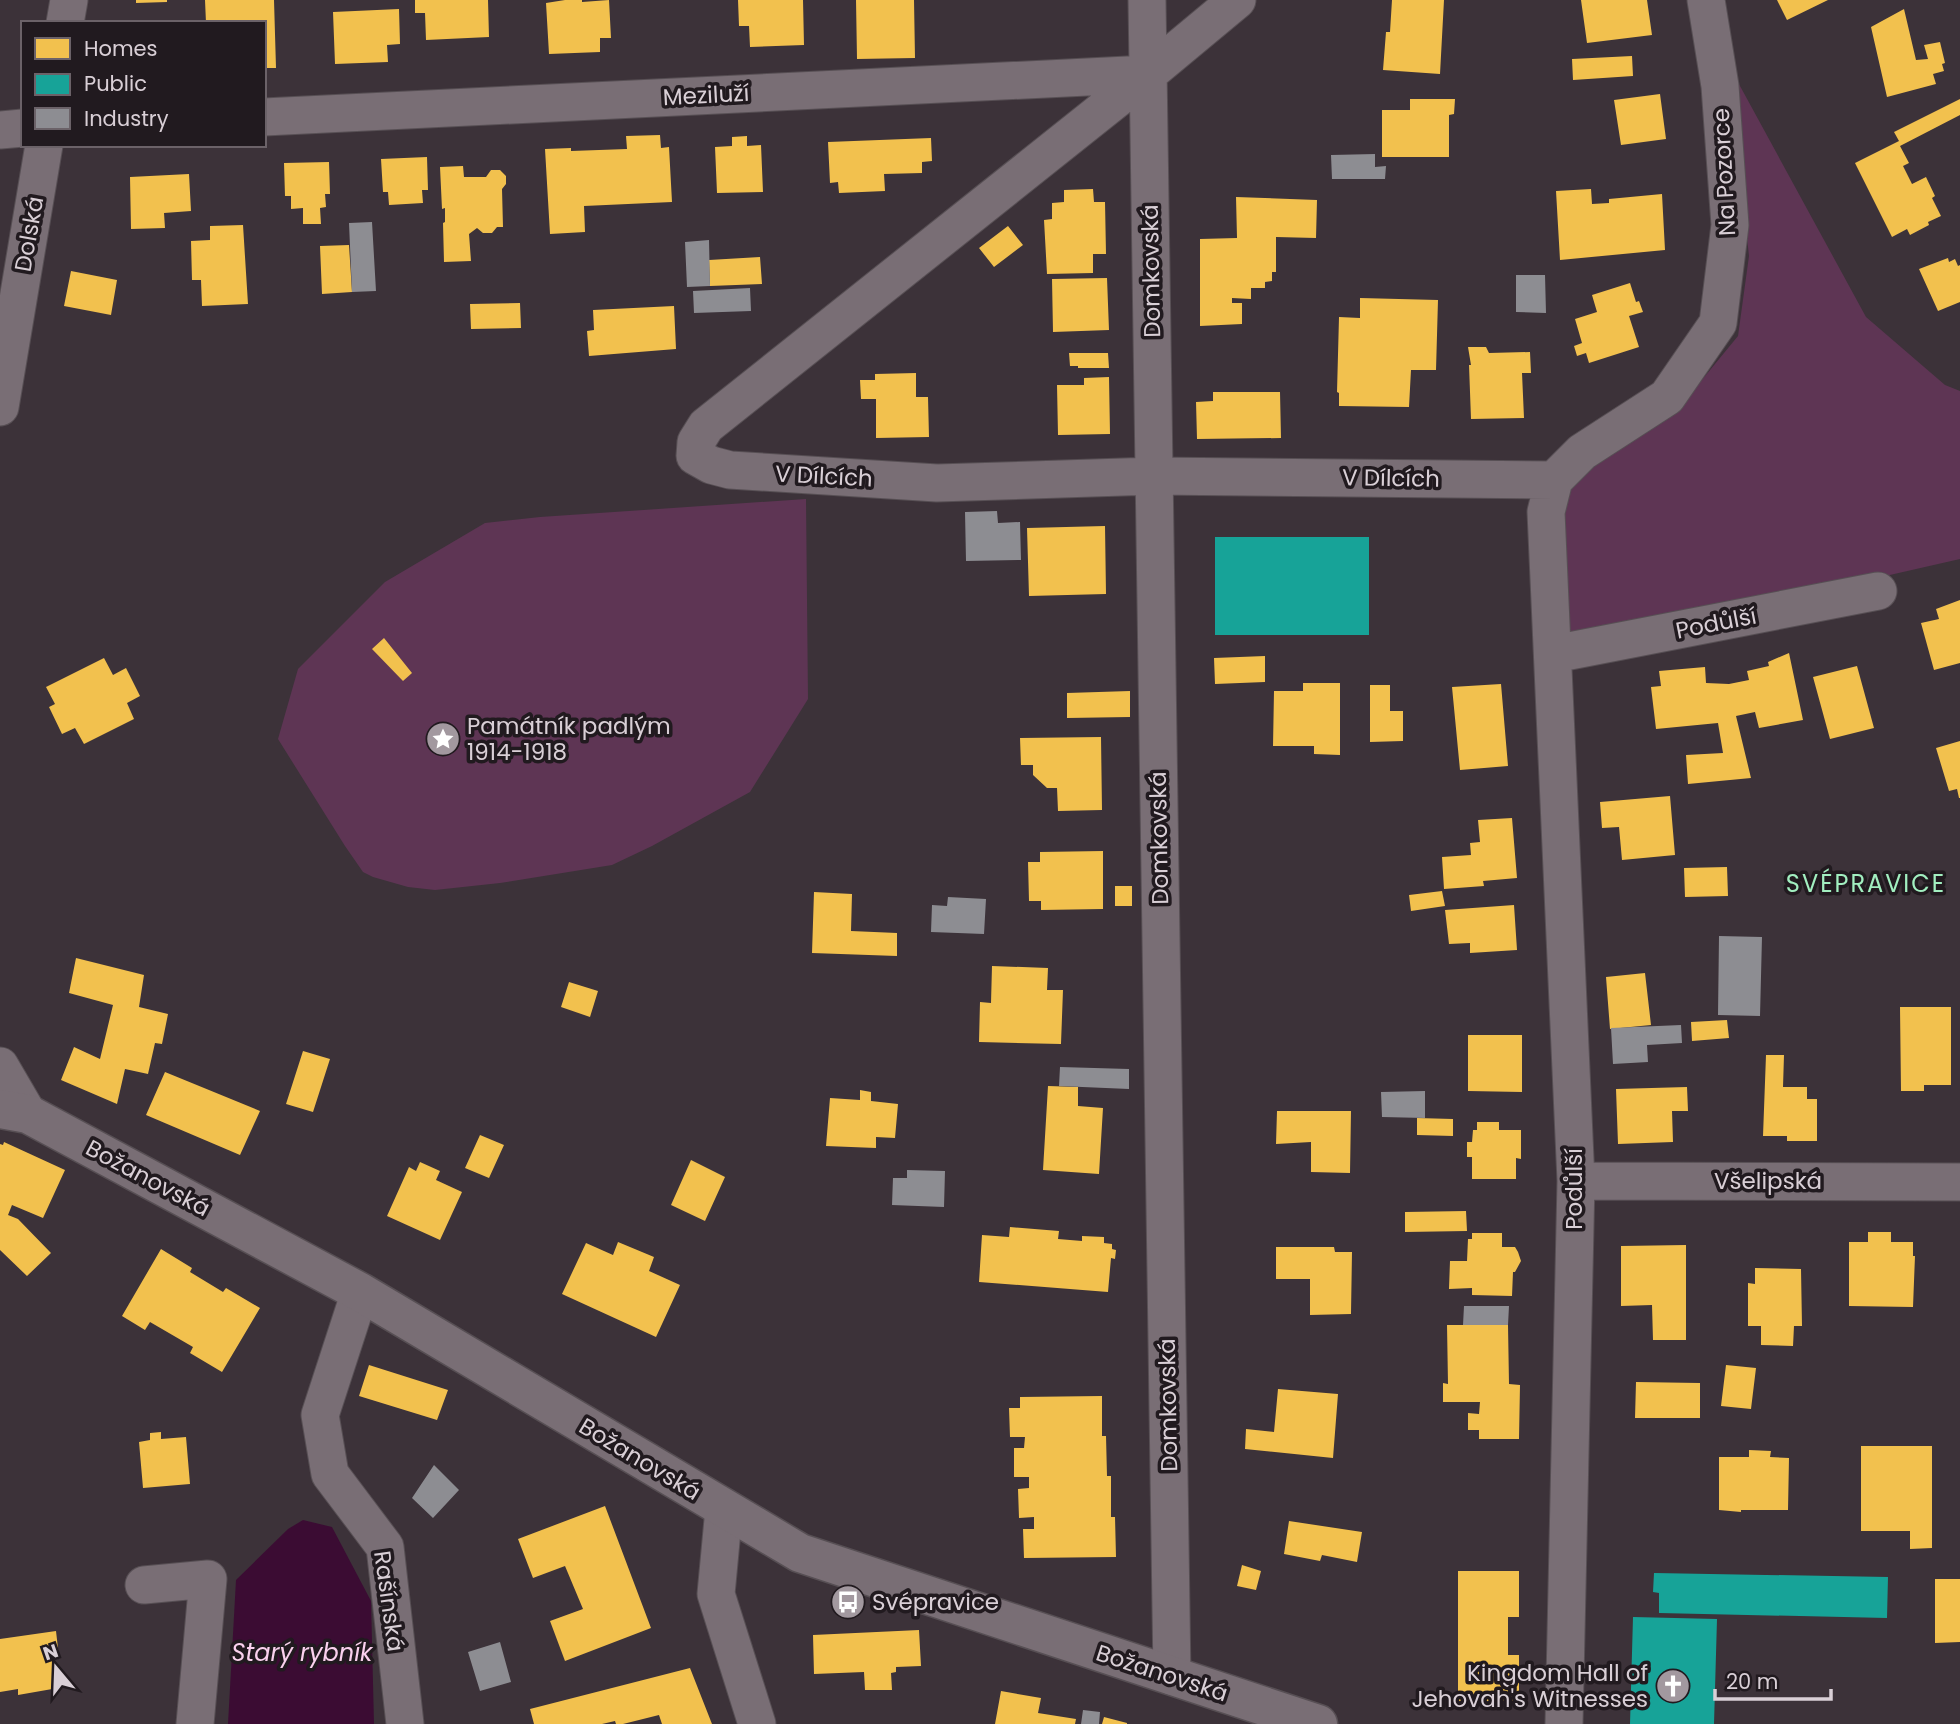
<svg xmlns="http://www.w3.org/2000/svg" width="1960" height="1724" font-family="Poppins,sans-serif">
	<rect width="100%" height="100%" fill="#3c3239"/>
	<path fill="#5e3554" d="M 1728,64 L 1866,317 L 1945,385 L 1960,391 L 1960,559 L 1683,622 L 1568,639 L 1559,513 L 1576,476 L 1678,409 L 1738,336 L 1749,256 Z
		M 806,499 L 808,699 L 750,792 L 652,846 L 612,865 L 500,883 L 435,890 L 408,887 L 373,877 L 363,872 L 345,846 L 278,739 L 298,669 L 385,582 L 485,523 L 540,517 Z"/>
	<path fill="#3b0c33" d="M 303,1520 L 332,1527 L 371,1601 L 374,1724 L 228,1724 L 236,1580 L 288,1529 Z"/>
	<path fill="#f2c14e" d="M 136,0 L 167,0 L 167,2 L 136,3 Z
		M 205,0 L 274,0 L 276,68 L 264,68 L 264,23 L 206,23 Z
		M 415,0 L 488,0 L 489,37 L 426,40 L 425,13 L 415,13 Z
		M 565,0 L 582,0 L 582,2 L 609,0 L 611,38 L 600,38 L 600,52 L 549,54 L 546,3 Z
		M 738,0 L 803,0 L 804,45 L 750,47 L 749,26 L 739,26 Z
		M 856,0 L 914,0 L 915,58 L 857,59 Z
		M 1392,0 L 1444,0 L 1440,74 L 1383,70 L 1386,32 L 1390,32 Z
		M 1581,0 L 1647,0 L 1652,35 L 1587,43 Z
		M 1777,0 L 1828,0 L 1787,20 Z
		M 399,9 L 400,44 L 387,45 L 388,62 L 335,64 L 333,12 Z
		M 1904,9 L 1916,60 L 1928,59 L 1924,45 L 1940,42 L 1945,63 L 1942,64 L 1944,71 L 1933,74 L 1936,84 L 1887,97 L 1871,27 Z
		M 1632,56 L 1633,76 L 1573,80 L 1572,59 Z
		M 1660,94 L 1666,139 L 1621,145 L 1614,100 Z
		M 1410,99 L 1455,99 L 1454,114 L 1449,115 L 1449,157 L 1382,157 L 1382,110 L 1410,110 Z
		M 1960,99 L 1960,115 L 1900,146 L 1909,163 L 1903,166 L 1912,184 L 1926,177 L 1935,196 L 1932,198 L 1941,216 L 1928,222 L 1929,225 L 1910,235 L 1907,229 L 1892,237 L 1855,163 L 1899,141 L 1894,132 Z
		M 660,135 L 661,148 L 669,147 L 672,202 L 584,206 L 585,232 L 550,234 L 545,149 L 571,148 L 571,151 L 627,149 L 626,136 Z
		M 747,136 L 747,146 L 761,145 L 763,192 L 717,193 L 715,147 L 732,146 L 732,137 Z
		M 931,138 L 932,161 L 922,162 L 922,173 L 884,174 L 885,191 L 839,193 L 838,182 L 830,183 L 828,142 Z
		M 427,157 L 428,190 L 422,190 L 423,203 L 389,205 L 388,192 L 383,192 L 381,159 Z
		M 329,162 L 330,194 L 325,194 L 326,207 L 320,208 L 321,224 L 303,224 L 303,208 L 291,209 L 291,196 L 285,196 L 284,163 Z
		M 463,166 L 464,177 L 486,177 L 491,170 L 500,170 L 506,176 L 506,184 L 502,189 L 503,227 L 497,227 L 492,233 L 483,233 L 477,228 L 469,234 L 471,261 L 444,262 L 443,223 L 445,222 L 445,208 L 442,209 L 440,167 Z
		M 189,174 L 191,211 L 164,213 L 165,228 L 131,229 L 130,177 Z
		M 1093,189 L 1094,202 L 1105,202 L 1106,254 L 1093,254 L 1093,273 L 1047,274 L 1044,220 L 1052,219 L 1052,203 L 1064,202 L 1064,190 Z
		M 1591,189 L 1592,204 L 1609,203 L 1609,199 L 1662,194 L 1665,250 L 1560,260 L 1556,191 Z
		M 1236,197 L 1317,200 L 1316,238 L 1276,237 L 1276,272 L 1272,272 L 1272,281 L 1265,282 L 1265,288 L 1251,288 L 1251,299 L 1232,298 L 1232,303 L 1242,303 L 1242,324 L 1200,326 L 1200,239 L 1237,238 Z
		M 243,225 L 248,304 L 202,306 L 201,280 L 192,280 L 191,241 L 210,240 L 210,226 Z
		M 1008,226 L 1023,245 L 994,267 L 979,248 Z
		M 349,245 L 352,292 L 322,294 L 320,246 Z
		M 760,257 L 762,284 L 710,286 L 709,260 Z
		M 1948,258 L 1949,262 L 1955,259 L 1958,266 L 1960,265 L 1960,302 L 1938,311 L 1919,269 Z
		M 71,271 L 117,280 L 111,315 L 64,306 Z
		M 1107,278 L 1109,330 L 1053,332 L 1052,279 Z
		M 1630,283 L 1636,302 L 1639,301 L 1643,312 L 1629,316 L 1639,347 L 1589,363 L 1586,353 L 1577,356 L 1574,346 L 1582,343 L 1575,319 L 1597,312 L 1592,295 Z
		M 1360,298 L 1438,300 L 1436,370 L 1411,370 L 1409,407 L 1339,406 L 1339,393 L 1337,392 L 1339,317 L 1360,318 Z
		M 520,303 L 521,328 L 471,329 L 470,304 Z
		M 674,306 L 676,349 L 589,356 L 587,331 L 594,330 L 593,310 Z
		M 1468,347 L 1486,347 L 1489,353 L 1530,352 L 1531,373 L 1522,373 L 1524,418 L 1471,419 L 1469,365 L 1471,365 Z
		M 1069,353 L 1108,353 L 1109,368 L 1078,368 L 1078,366 L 1070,366 Z
		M 916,373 L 916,397 L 928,397 L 929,437 L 876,438 L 876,399 L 861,399 L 860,380 L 875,380 L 875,374 Z
		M 1109,377 L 1110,434 L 1058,435 L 1057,385 L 1084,385 L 1084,378 Z
		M 1213,392 L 1280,392 L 1281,438 L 1197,439 L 1196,402 L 1213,401 Z
		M 1105,526 L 1106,594 L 1029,596 L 1027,528 Z
		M 1960,600 L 1960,663 L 1934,670 L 1921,623 L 1939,619 L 1936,609 Z
		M 384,638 L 412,673 L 403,681 L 372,649 Z
		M 1789,653 L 1803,720 L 1759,728 L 1755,712 L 1736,716 L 1751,778 L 1688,784 L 1686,755 L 1723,753 L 1718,723 L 1656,729 L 1651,687 L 1661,686 L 1659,671 L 1705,667 L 1706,683 L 1729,684 L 1749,680 L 1747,671 L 1769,666 L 1768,662 Z
		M 1265,656 L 1265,682 L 1215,684 L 1214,658 Z
		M 104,658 L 113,675 L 126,668 L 140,696 L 127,703 L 134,719 L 84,744 L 75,728 L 62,734 L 49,707 L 55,704 L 46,687 Z
		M 1857,666 L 1874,728 L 1830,739 L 1813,677 Z
		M 1303,683 L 1340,683 L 1340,755 L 1314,754 L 1314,746 L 1273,746 L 1274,691 L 1303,691 Z
		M 1501,684 L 1508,766 L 1460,770 L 1452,687 Z
		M 1370,685 L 1390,685 L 1390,711 L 1403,711 L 1403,741 L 1370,742 Z
		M 1130,691 L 1130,717 L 1067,718 L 1067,693 Z
		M 1101,737 L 1102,810 L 1058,811 L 1057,788 L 1047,788 L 1033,775 L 1033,765 L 1021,765 L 1020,738 Z
		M 1960,741 L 1960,798 L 1959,798 L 1957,789 L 1949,791 L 1936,748 Z
		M 1670,796 L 1675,855 L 1622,860 L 1619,827 L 1602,828 L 1600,802 Z
		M 1512,818 L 1517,878 L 1483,881 L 1484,886 L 1444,889 L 1442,857 L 1471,855 L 1470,843 L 1480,842 L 1478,820 Z
		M 1103,851 L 1103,909 L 1041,910 L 1041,901 L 1029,901 L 1028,862 L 1040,862 L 1040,852 Z
		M 1727,867 L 1728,896 L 1685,897 L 1684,868 Z
		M 1115,886 L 1132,886 L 1132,906 L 1115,906 Z
		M 1442,891 L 1445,906 L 1411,911 L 1409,895 Z
		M 814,892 L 852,894 L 851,931 L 897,933 L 897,956 L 812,953 Z
		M 1514,905 L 1517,950 L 1470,953 L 1470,943 L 1449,944 L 1445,910 Z
		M 76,958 L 144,975 L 139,1007 L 168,1014 L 162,1044 L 155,1043 L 148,1074 L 125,1069 L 117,1104 L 61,1080 L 74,1047 L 100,1059 L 113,1005 L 69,993 Z
		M 992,966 L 1048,968 L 1047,990 L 1063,990 L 1061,1044 L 979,1042 L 980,1002 L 991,1003 Z
		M 1645,973 L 1651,1025 L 1610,1029 L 1606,977 Z
		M 569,982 L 598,991 L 590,1017 L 561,1007 Z
		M 1900,1007 L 1951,1007 L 1951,1085 L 1924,1085 L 1924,1091 L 1901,1091 Z
		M 1727,1020 L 1729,1038 L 1692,1041 L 1691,1022 Z
		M 1468,1035 L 1522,1035 L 1522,1092 L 1468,1091 Z
		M 303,1051 L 330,1059 L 313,1112 L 286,1104 Z
		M 1766,1055 L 1784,1055 L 1783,1087 L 1807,1087 L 1807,1099 L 1817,1099 L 1817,1141 L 1787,1141 L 1787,1136 L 1763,1136 Z
		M 165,1072 L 260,1111 L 240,1155 L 146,1115 Z
		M 1048,1086 L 1078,1087 L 1078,1106 L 1103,1108 L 1099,1174 L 1043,1170 Z
		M 1687,1087 L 1688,1111 L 1672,1111 L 1673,1142 L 1618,1144 L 1616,1089 Z
		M 860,1090 L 871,1092 L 871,1101 L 898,1104 L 895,1138 L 876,1137 L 876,1148 L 826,1146 L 830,1098 L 860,1100 Z
		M 1277,1111 L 1351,1111 L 1350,1173 L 1311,1172 L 1311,1142 L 1276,1144 Z
		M 1417,1118 L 1453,1119 L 1453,1136 L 1417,1135 Z
		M 1477,1122 L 1499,1122 L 1499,1130 L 1521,1130 L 1521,1159 L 1516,1158 L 1516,1179 L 1472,1179 L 1472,1157 L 1467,1157 L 1467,1142 L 1472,1142 L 1473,1130 L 1477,1130 Z
		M 480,1135 L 504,1145 L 489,1178 L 465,1168 Z
		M 4,1142 L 65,1170 L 43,1218 L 12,1205 L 8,1215 L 18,1219 L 51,1253 L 27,1276 L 0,1250 L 0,1144 L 3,1145 Z
		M 691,1160 L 725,1177 L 705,1221 L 671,1205 Z
		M 420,1162 L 440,1171 L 436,1180 L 462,1192 L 440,1240 L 387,1216 L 409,1167 L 416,1171 Z
		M 1466,1211 L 1467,1231 L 1405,1232 L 1405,1212 Z
		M 1010,1227 L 1059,1231 L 1058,1239 L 1082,1241 L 1082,1236 L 1104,1237 L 1104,1243 L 1112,1244 L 1112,1249 L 1116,1250 L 1115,1259 L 1111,1258 L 1108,1292 L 979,1282 L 982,1235 L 1009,1237 Z
		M 1868,1232 L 1891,1232 L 1891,1242 L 1913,1242 L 1913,1256 L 1915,1256 L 1913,1307 L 1849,1306 L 1849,1242 L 1868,1242 Z
		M 1472,1233 L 1502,1233 L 1502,1247 L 1515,1247 L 1518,1252 L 1521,1261 L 1515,1272 L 1513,1272 L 1512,1296 L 1472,1295 L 1472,1288 L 1449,1289 L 1450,1261 L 1467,1261 L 1468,1239 L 1472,1239 Z
		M 618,1242 L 654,1257 L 649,1271 L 680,1285 L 656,1337 L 562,1294 L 586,1243 L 613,1255 Z
		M 1686,1245 L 1686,1340 L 1653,1340 L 1652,1305 L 1621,1306 L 1621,1246 Z
		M 1276,1247 L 1334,1247 L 1335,1252 L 1352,1252 L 1351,1314 L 1310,1315 L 1310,1279 L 1276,1279 Z
		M 161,1249 L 192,1268 L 190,1272 L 223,1292 L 226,1288 L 260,1308 L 222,1372 L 190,1353 L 193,1347 L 150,1322 L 145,1330 L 122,1316 Z
		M 1755,1268 L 1801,1269 L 1802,1326 L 1794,1326 L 1793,1346 L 1761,1345 L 1761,1326 L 1748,1326 L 1748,1283 L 1755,1284 Z
		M 1447,1325 L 1508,1325 L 1509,1384 L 1520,1385 L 1519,1439 L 1479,1439 L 1479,1430 L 1468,1430 L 1468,1413 L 1479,1414 L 1480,1402 L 1443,1402 L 1443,1383 L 1448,1384 Z
		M 369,1365 L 448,1390 L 437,1420 L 359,1396 Z
		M 1726,1365 L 1756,1368 L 1751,1409 L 1721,1406 Z
		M 1636,1382 L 1700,1383 L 1700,1418 L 1635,1418 Z
		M 1278,1389 L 1338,1394 L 1333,1458 L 1245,1449 L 1246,1429 L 1274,1432 Z
		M 1102,1396 L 1102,1436 L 1106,1436 L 1107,1476 L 1111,1476 L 1111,1517 L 1115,1517 L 1116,1557 L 1024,1558 L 1023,1529 L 1034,1529 L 1034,1517 L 1019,1518 L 1018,1489 L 1029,1488 L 1029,1477 L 1014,1477 L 1014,1448 L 1024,1448 L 1025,1437 L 1010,1437 L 1009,1408 L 1020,1408 L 1020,1397 Z
		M 161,1432 L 161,1439 L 186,1437 L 190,1484 L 143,1488 L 139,1442 L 150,1440 L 150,1433 Z
		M 1861,1446 L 1932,1446 L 1932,1548 L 1910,1549 L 1910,1531 L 1861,1531 Z
		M 1749,1450 L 1771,1451 L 1770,1457 L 1789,1458 L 1788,1510 L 1741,1510 L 1741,1512 L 1719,1510 L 1719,1457 L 1749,1457 Z
		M 605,1506 L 651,1628 L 565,1661 L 550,1621 L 583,1609 L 565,1566 L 533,1578 L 518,1539 Z
		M 1289,1521 L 1362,1532 L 1357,1562 L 1322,1555 L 1320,1561 L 1284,1554 Z
		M 1242,1565 L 1261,1571 L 1256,1590 L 1237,1586 Z
		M 1458,1571 L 1519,1571 L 1519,1617 L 1508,1617 L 1508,1655 L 1519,1655 L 1519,1701 L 1458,1701 Z
		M 1935,1579 L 1960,1579 L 1960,1642 L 1935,1643 Z
		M 919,1630 L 921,1666 L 896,1667 L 896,1672 L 891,1673 L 892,1690 L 865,1690 L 864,1672 L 814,1674 L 813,1635 Z
		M 56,1631 L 59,1657 L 53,1657 L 58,1688 L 18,1695 L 18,1689 L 0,1692 L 0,1639 Z
		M 690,1668 L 712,1724 L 662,1724 L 659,1715 L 623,1724 L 616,1724 L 615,1721 L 602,1724 L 534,1724 L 530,1709 Z
		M 1001,1691 L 1041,1698 L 1038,1713 L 1076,1719 L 1075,1724 L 995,1724 Z
		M 1104,1717 L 1127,1723 L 1127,1724 L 1102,1724 Z"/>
	<path fill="#17a398" d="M 1215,537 L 1369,537 L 1369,635 L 1215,635 Z
		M 1654,1573 L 1888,1577 L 1887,1618 L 1659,1613 L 1659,1593 L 1653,1592 Z
		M 1633,1617 L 1717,1619 L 1714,1724 L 1630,1724 Z"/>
	<path fill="#8d8d92" d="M 1375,154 L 1375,167 L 1386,166 L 1385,179 L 1332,179 L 1331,155 Z
		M 372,222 L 376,291 L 352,292 L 349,223 Z
		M 709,240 L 710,286 L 687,287 L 685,242 Z
		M 1516,275 L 1545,275 L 1546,313 L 1516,312 Z
		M 750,288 L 751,311 L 694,313 L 693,291 Z
		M 997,511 L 998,523 L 1020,522 L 1021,560 L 966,561 L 965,512 Z
		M 948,897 L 986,899 L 984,934 L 931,932 L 932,905 L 947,906 Z
		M 1719,936 L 1762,937 L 1760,1016 L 1718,1015 Z
		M 1681,1025 L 1682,1043 L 1647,1045 L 1648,1062 L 1613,1064 L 1611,1028 Z
		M 1060,1067 L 1129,1069 L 1129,1089 L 1059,1086 Z
		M 1425,1091 L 1425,1118 L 1382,1117 L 1381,1092 Z
		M 907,1170 L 945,1171 L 944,1207 L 892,1205 L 893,1178 L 907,1178 Z
		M 1464,1306 L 1509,1306 L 1508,1325 L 1463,1325 Z
		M 434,1465 L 459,1490 L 433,1518 L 412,1498 Z
		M 500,1642 L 511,1682 L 480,1691 L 468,1652 Z
		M 1083,1710 L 1100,1712 L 1099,1724 L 1081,1724 Z"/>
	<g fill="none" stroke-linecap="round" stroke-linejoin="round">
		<g stroke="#574f54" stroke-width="39">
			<path id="minor" d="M 1147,0 L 1172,1676
				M 1237,0 L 1148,74 L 706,426 L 696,442 L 695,456 L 711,465 L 730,470 L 937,483 L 1154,476 L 1554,480
				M 65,23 L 69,0
				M 264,117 L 1148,74
				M 0,130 L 23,128
				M 0,407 L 44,145
				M 1554,480 L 1546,512 L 1576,1181 L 1564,1724
				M 1554,480 L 1582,452 L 1667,397 L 1718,323 L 1730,225 L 1720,86 L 1706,0
				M 1554,654 L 1878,591
				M 0,1066 L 28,1114
				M 1576,1181 L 1960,1182
				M 360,1292 L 320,1415 L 330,1474 L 385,1547 L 405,1724
				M 724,1509 L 716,1594 L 757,1724
				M 144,1585 L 208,1579 L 195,1724"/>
		</g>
		<g stroke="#574f54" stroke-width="41">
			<path id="tertiary" d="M 0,1109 L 28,1114 L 360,1292 L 800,1553 L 1318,1724"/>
		</g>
		<use href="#minor" stroke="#796e75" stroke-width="37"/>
		<use href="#tertiary" stroke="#796e75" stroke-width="38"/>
	</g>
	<defs>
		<g id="sight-disc" transform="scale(1.75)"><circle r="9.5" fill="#a2989f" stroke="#211a1f"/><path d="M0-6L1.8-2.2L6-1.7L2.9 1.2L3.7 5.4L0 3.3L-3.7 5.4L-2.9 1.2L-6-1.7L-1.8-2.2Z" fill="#fff"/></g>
		<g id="bus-disc" transform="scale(1.75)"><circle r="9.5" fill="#a2989f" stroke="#211a1f"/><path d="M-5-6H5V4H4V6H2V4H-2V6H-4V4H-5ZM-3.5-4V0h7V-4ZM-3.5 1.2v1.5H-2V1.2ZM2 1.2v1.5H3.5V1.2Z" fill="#fff"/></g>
		<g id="church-disc" transform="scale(1.75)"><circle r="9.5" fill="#a2989f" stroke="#211a1f"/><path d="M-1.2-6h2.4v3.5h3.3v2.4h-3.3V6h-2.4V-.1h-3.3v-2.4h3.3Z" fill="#fff"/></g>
	</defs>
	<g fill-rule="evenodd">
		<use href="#sight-disc" x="443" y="739"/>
		<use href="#bus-disc" x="848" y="1602"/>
		<use href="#church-disc" x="1673" y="1686"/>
	</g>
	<g text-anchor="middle" stroke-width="7" stroke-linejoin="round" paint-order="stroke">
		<g font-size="23" fill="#d9cfd6" stroke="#211a1f">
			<text transform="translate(706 95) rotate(-3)" y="8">Meziluží</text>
			<text transform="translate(1724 172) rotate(-93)" y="8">Na Pozorce</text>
			<text transform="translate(29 234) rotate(-80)" y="8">Dolská</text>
			<text transform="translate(1151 271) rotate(-91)" y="8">Domkovská</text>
			<text transform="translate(824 476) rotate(3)" y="8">V Dílcích</text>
			<text transform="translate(1391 478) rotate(1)" y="8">V Dílcích</text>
			<text transform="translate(1716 623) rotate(-11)" y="8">Podůlší</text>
			<text transform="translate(1159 838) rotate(-91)" y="8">Domkovská</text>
			<text transform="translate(148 1178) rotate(28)" y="8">Božanovská</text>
			<text x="1768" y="1189">Všelipská</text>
			<text transform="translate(1574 1189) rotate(-90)" y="8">Podůlší</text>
			<text transform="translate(1168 1405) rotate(-91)" y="8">Domkovská</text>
			<text transform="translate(640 1459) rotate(31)" y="8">Božanovská</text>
			<text transform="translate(389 1601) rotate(82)" y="8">Rašínská</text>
			<text transform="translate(1162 1673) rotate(18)" y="8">Božanovská</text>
		</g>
		<g font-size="23" fill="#d9cfd6" stroke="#211a1f" text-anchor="start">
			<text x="467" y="734">Památník padlým<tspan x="467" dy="26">1914-1918</tspan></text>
			<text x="872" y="1610">Svépravice</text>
			<text x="1648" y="1681" text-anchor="end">Kingdom Hall of<tspan x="1648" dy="26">Jehovah's Witnesses</tspan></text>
		</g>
		<g font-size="24" letter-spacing="2" fill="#a2efc0" stroke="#211a1f">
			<text x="1866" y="892">SVÉPRAVICE</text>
		</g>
		<g font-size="24" font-style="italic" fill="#fad1ee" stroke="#211a1f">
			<text x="302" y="1661">Starý rybník</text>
		</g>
	</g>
	<rect x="21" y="21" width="245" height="126" fill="#211a1f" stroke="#6b6268" stroke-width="2"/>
	<rect x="35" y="38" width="35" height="21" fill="#f2c14e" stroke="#6b6268" stroke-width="2"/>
	<text x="84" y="56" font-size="21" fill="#d9cfd6">Homes</text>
	<rect x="35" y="74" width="35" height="21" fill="#17a398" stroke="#6b6268" stroke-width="2"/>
	<text x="84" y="91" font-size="21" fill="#d9cfd6">Public</text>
	<rect x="35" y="108" width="35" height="21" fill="#8d8d92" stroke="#6b6268" stroke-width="2"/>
	<text x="84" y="126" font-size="21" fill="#d9cfd6">Industry</text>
	<g transform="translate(56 1668) rotate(341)" stroke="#211a1f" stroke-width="5" paint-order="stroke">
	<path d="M0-5L12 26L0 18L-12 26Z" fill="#d9cfd6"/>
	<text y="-10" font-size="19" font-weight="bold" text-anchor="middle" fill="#d9cfd6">N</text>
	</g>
	<path d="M1715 1689v10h116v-10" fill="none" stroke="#d9cfd6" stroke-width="3.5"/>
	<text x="1726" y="1689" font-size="21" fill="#d9cfd6" stroke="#211a1f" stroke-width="5" paint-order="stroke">20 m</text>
</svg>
